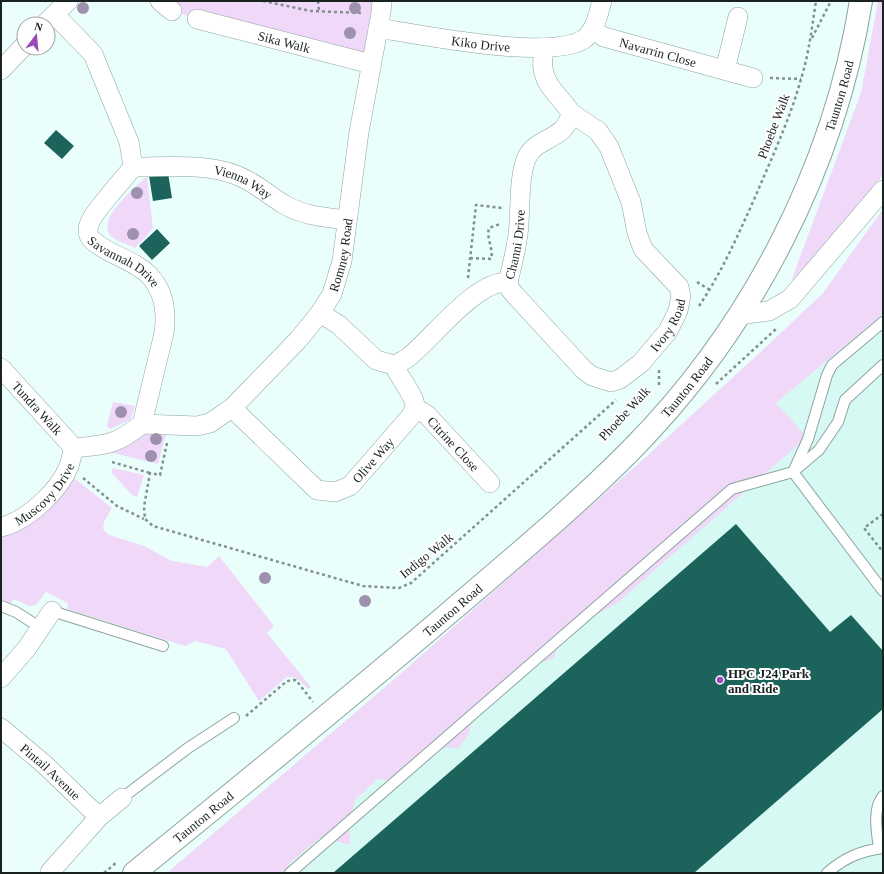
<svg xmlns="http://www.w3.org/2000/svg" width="884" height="874" font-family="'Times New Roman',serif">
	<rect width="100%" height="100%" fill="#eafefb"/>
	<path fill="#d6f9f3" d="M 883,314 L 883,873 L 291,873 L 289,864 L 321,837 L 350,826 L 355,800 L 377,779 L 404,782 L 521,670 L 542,663 L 560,639 L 806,437 L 776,403 Z"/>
	<path fill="#efd8f8" d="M 160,1 L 382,1 L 371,64 L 197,19 L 172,11 Z
		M 878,1 L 883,1 L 883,175 L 845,224 L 791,281 L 861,93 Z
		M 147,176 L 153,229 L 135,248 C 128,244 118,242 112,237 C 93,221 136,187 147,176 Z
		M 883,209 L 883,314 L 776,403 L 807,437 L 617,603 L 582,623 L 560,638 L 554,658 L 521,670 L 474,716 L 469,733 L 459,748 L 439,747 L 404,782 L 377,779 L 355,800 L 350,826 L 350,845 L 321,837 L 289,864 L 291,873 L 167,873 L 398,676 L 647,456 L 768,345 L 823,293 Z
		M 113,402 L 135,406 L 130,420 L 110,429 L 107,426 Z
		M 155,427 L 167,430 L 158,464 L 105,451 Z
		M 113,468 L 144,475 L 137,497 L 133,496 L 111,472 Z
		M 70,475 L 112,508 L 104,522 L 103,529 L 109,535 L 144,546 L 172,561 L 207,567 L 219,556 L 274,626 L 267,633 L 311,687 L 308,689 L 297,678 L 287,677 L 259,701 L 226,649 L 195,641 L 185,646 L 67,609 L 68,603 L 46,592 L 36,605 L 29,606 L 14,599 L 10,604 L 1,599 L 1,530 Z"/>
	<path fill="#1b635b" d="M 56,130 L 74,146 L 62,159 L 44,143 Z
		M 168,173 L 172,198 L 153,201 L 149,176 Z
		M 157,229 L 170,243 L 152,260 L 139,246 Z
		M 736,524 L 830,632 L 851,615 L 883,651 L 883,709 L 694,873 L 333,873 Z"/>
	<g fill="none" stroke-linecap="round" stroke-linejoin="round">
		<g stroke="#8ca4a0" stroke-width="12">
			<path id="lane" d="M 794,470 L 808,439 L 827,375 L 832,365 L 883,322
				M 793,472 L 883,591
				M 1,606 L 16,612 L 41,628
				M 52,611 L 163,646
				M 122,798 L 188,748 L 234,718
				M 879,848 C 877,833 872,809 883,796
				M 290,873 L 732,489 L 793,472 L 819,450 L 838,422 L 845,400 L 883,365
				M 827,873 C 844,858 860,851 883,848"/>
		</g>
		<g stroke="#8ca4a0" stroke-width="20">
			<g id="street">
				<path d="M 160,1 L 172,11"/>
				<path id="s1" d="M 55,15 L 93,54 L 129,142 L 133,167 C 124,179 91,214 89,225 C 87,230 88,236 92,240 C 108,255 133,259 149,275 C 164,291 167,312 164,333 L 142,424"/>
				<path id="s2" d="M 197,19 L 371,64"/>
				<path d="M 46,23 L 68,1"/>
				<path id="s3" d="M 378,28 C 421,35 551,61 584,39 C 596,30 598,14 602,1"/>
				<path id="s4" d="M 593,30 L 604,37 L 753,78"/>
				<path d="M 1,70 L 24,46"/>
				<path d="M 725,70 L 738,17"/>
				<path id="s5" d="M 133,167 C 166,167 205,163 236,175 C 255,182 268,195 285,205 C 304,216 326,217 347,220"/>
				<path id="s6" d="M 508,282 L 510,289 L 515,295 L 584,370 L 592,376 L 611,382 L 620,379 L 641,363 L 668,331 L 678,311 L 681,296 L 679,287 L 643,249 L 637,233 L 631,202 L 609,147 L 598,131 L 571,113"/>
				<path id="s7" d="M 320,313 L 339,325 L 376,360 L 394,365 C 400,362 406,360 410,356 C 434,336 477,280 508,282 C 512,266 516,250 518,234 C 521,213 518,176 527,157 C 538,136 565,141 571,113 C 562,98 545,87 543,68 C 542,62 543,55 544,49"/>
				<path d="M 739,315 L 769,311 L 790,299 L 883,190"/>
				<path id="s8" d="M 1,368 L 74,448"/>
				<path id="s9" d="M 232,408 L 317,490 L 335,492 L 350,486 L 411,416 C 412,413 414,410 415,407 C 416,397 398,376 394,365"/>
				<path id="s10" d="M 415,408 L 427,415 L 490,483"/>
				<path id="s11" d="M 74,448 C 106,445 116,445 142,424 L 197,426 L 210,423 L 223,414 L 232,408 L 298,340 L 320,313 L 332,294 L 342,261 L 359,132 L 381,13 L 382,1"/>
				<path id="s12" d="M 1,527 C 27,521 59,491 69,466 C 71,460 72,454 74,448"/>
				<path d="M 1,678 L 27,648 L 52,611"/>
				<path id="s13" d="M 1,728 L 44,764 L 99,817"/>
				<path d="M 50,872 L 99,817 L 122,798"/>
			</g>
		</g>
		<g stroke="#8ca4a0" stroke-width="24">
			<g id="primary">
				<path id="s14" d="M 134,873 C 240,787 346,701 450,612 C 512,559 576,506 633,448 C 752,327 834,168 861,1"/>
			</g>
		</g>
		<path stroke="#82918f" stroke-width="2.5" stroke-dasharray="3 3" stroke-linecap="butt" d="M 263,1 L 311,11 L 363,13
			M 318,1 L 319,11
			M 812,38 L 831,1
			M 770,78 L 801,79
			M 470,258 L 491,259 C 494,249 486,239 489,228 L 500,224
			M 468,278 L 476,205 L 502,208
			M 697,282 L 710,290
			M 699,306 C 722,272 739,233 756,195 C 772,157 790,119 801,79 C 809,53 812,27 816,1
			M 659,370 L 659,388
			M 716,384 L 776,329
			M 167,443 L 160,475 L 150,473 L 144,507 L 145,519 L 153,526 L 363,586 L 399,588 L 411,583 L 616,400
			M 112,462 L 150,473
			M 83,478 L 117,506 L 144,519
			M 883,514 L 864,528 L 883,552
			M 246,716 L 287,681 L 296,680 L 313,702
			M 104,873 L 117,862"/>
		<use href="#lane" stroke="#fff" stroke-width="10"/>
		<use href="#street" stroke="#fff" stroke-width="19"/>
		<use href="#primary" stroke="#fff" stroke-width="22"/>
	</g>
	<g fill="#9e91ad">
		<circle cx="83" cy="8" r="6"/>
		<circle cx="355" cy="8" r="6"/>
		<circle cx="350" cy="33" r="6"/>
		<circle cx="137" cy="193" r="6"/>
		<circle cx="133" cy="234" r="6"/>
		<circle cx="121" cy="412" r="6"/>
		<circle cx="156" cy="439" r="6"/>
		<circle cx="151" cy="456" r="6"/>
		<circle cx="265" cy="578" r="6"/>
		<circle cx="365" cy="601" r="6"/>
	</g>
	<circle fill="#9a49b8" stroke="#fff" stroke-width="1.5" cx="720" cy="680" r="4"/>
	<g text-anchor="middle" stroke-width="4" stroke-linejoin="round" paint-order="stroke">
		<g font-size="13" fill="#192220" stroke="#fff">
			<text dy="5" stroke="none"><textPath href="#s2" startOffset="90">Sika Walk</textPath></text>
			<text dy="5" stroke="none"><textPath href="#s3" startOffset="104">Kiko Drive</textPath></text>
			<text dy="5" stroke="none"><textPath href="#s4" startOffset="69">Navarrin Close</textPath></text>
			<text dy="5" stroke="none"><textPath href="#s14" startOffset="1068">Taunton Road</textPath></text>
			<text transform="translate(773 126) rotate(-69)" y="5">Phoebe Walk</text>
			<text dy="5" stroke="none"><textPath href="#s5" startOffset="113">Vienna Way</textPath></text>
			<text dy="5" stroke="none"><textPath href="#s7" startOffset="274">Channi Drive</textPath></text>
			<text dy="5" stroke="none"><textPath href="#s11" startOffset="361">Romney Road</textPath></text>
			<text dy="5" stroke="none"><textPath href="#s1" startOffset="303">Savannah Drive</textPath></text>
			<text dy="5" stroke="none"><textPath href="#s6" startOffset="230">Ivory Road</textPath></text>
			<text dy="5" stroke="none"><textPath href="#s14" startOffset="737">Taunton Road</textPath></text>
			<text dy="5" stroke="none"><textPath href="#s8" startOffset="54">Tundra Walk</textPath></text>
			<text transform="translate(624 413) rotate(-47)" y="5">Phoebe Walk</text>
			<text dy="5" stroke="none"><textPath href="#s10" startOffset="53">Citrine Close</textPath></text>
			<text dy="5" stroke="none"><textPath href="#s9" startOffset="187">Olive Way</textPath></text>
			<text dy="5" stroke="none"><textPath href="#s12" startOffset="56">Muscovy Drive</textPath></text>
			<text transform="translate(426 555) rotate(-39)" y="5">Indigo Walk</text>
			<text dy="5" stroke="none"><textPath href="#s14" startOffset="413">Taunton Road</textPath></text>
			<text dy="5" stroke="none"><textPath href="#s13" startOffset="66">Pintail Avenue</textPath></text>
			<text dy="5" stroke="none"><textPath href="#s14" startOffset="89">Taunton Road</textPath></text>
		</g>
		<g font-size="13" font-weight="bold" fill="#192220" stroke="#fff" text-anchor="start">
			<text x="728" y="678">HPC J24 Park<tspan x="728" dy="15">and Ride</tspan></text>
		</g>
	</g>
	<rect width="884" height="874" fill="none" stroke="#192220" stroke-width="4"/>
	<g transform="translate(36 36) rotate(16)"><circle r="19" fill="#ffffff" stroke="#a3a7a6"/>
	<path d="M0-3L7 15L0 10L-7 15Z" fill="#9a49b8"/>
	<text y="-6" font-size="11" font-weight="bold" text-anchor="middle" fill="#192220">N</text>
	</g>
</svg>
